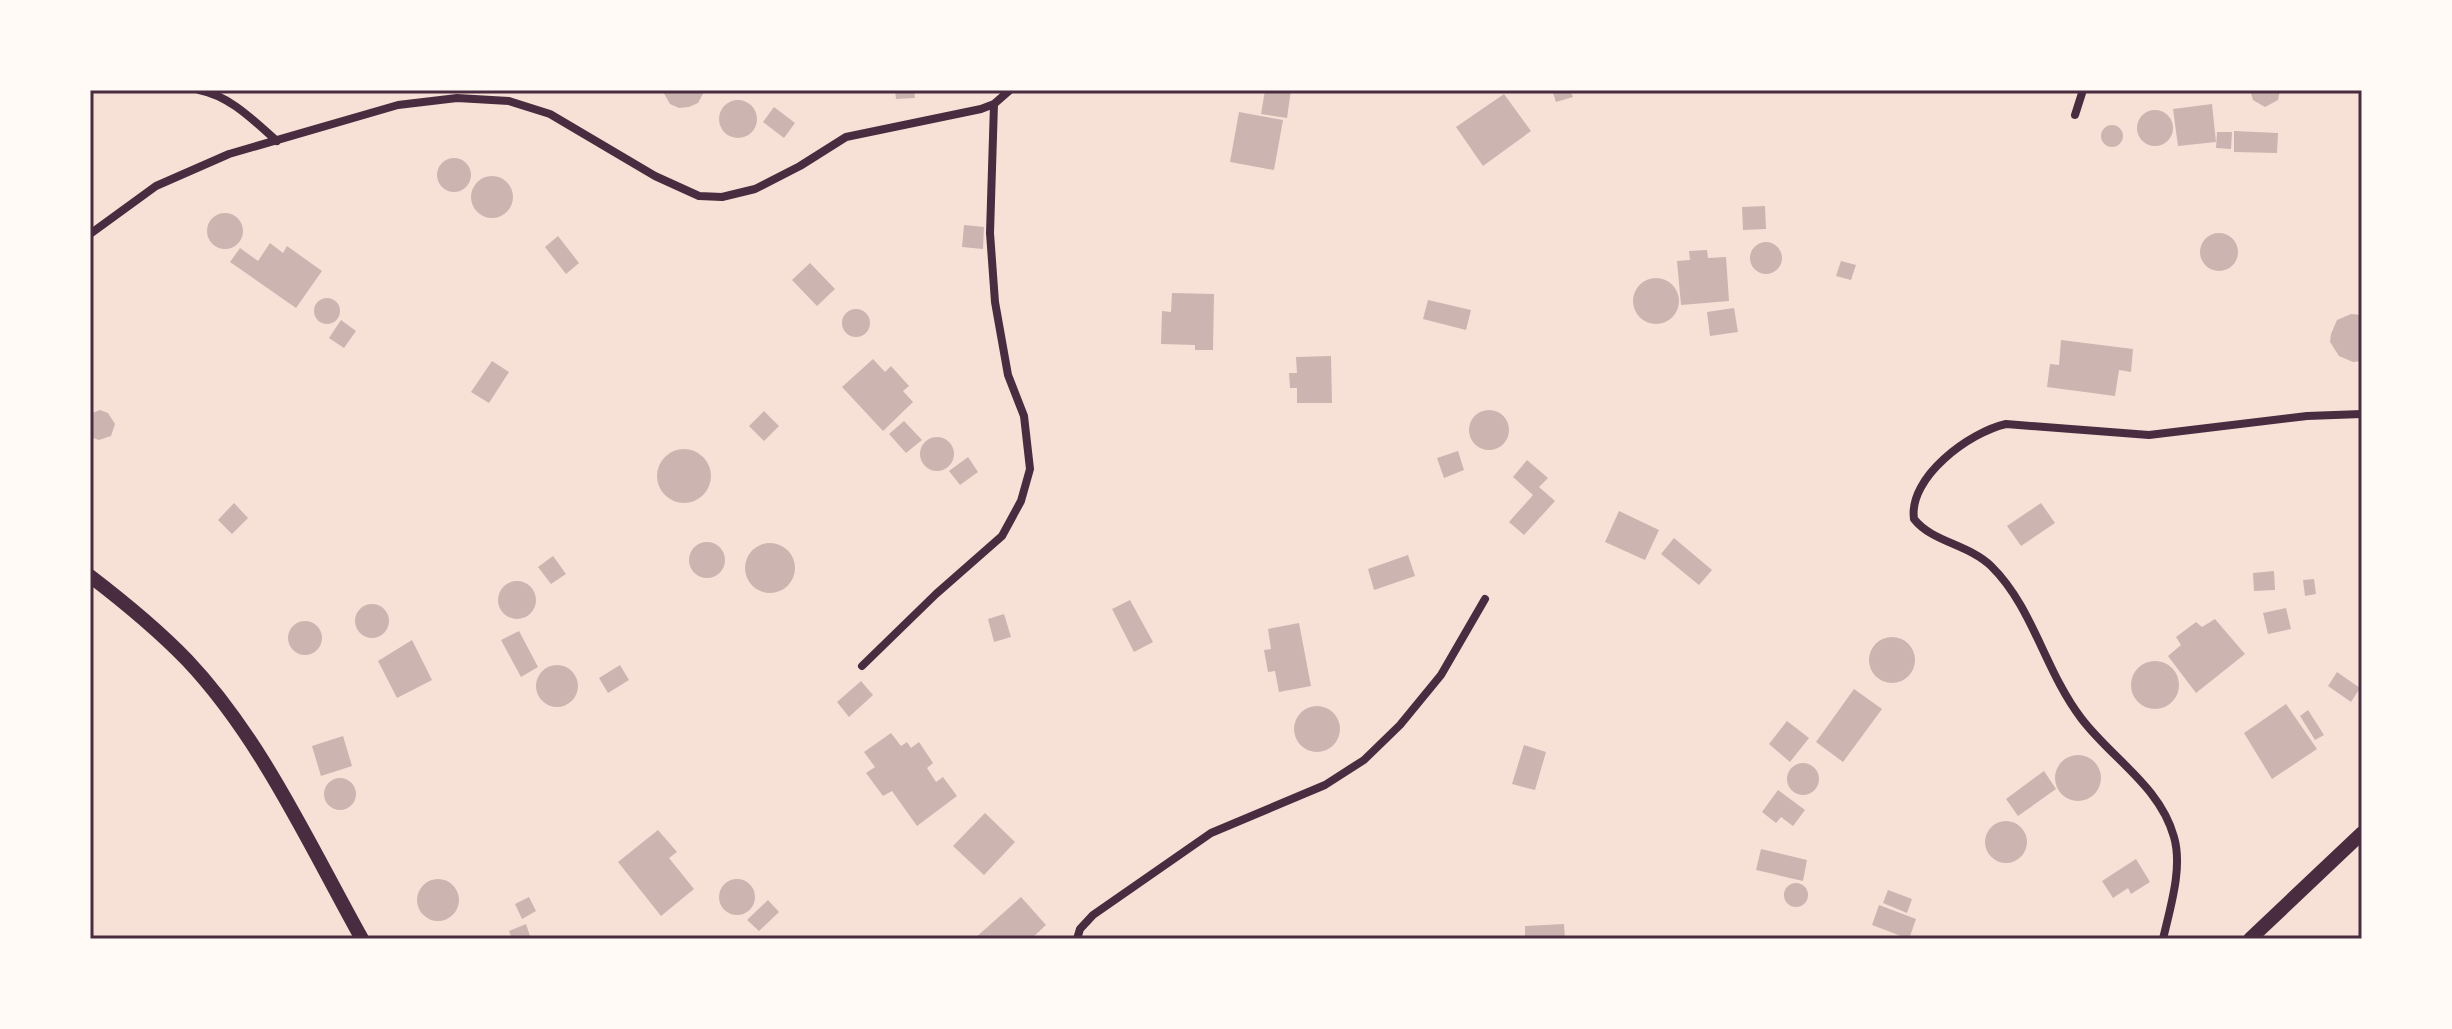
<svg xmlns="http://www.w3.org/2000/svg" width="2452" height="1029" font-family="'Fira Sans',sans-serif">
	<rect width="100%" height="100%" fill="#f7e1d7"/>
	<path fill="#ccb4b1" d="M 662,90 L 705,90 L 698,103 L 689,107 L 679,108 L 670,104 Z
		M 895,90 L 914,90 L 915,98 L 896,99 Z
		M 1265,90 L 1291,90 L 1287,118 L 1261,114 Z
		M 1552,90 L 1570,90 L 1573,97 L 1556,102 Z
		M 2250,90 L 2280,90 L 2278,100 L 2265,107 L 2253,100 Z
		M 1504,94 L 1531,131 L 1483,166 L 1456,127 Z
		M719 119a19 19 0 1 1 38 0a19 19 0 1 1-38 0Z
		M 2212,104 L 2216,142 L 2178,146 L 2173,109 Z
		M 774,107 L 795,123 L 784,138 L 763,122 Z
		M2137 128a18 18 0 1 1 36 0a18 18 0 1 1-36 0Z
		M 1239,112 L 1283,120 L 1274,170 L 1230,162 Z
		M2101 136a11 11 0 1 1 22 0a11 11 0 1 1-22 0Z
		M 2234,131 L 2278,133 L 2277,153 L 2234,152 Z
		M 2217,132 L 2232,132 L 2231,149 L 2216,148 Z
		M437 175a17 17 0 1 1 34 0a17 17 0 1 1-34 0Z
		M471 197a21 21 0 1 1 42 0a21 21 0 1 1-42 0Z
		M 1765,206 L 1766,229 L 1743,230 L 1742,207 Z
		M207 231a18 18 0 1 1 36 0a18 18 0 1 1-36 0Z
		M 964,225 L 984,227 L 983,249 L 962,247 Z
		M2200 252a19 19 0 1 1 38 0a19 19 0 1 1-38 0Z
		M 558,236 L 579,263 L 566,274 L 545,247 Z
		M1750 258a16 16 0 1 1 32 0a16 16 0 1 1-32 0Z
		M 270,243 L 283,253 L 287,246 L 322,271 L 296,308 L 230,262 L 240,248 L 258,261 Z
		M 1707,250 L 1708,258 L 1726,257 L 1729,301 L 1681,305 L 1677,261 L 1690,260 L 1689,251 Z
		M 1841,261 L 1856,265 L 1851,280 L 1836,276 Z
		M 810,263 L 835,289 L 817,306 L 792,280 Z
		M1633 301a23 23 0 1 1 46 0a23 23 0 1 1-46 0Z
		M 1172,293 L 1214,294 L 1213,350 L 1195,350 L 1195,345 L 1161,344 L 1162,311 L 1171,312 Z
		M314 311a13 13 0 1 1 26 0a13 13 0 1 1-26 0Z
		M 1428,300 L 1471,310 L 1466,330 L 1423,319 Z
		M 1734,308 L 1738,332 L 1710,336 L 1707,312 Z
		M842 323a14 14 0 1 1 28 0a14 14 0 1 1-28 0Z
		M 2351,314 L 2362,315 L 2362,361 L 2353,362 L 2339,356 L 2330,342 L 2331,334 L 2337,320 Z
		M 341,320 L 356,331 L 344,348 L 329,338 Z
		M 2061,340 L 2133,349 L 2131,372 L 2119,370 L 2115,396 L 2047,387 L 2050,364 L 2059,365 Z
		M 1331,356 L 1332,403 L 1297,403 L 1297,388 L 1290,388 L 1289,373 L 1297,373 L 1296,357 Z
		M 873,359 L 885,372 L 891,366 L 909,386 L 903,391 L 913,402 L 883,431 L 842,387 Z
		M 492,361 L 509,372 L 489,403 L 471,392 Z
		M 100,410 L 108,413 L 115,424 L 111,436 L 99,440 L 90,437 L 90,414 Z
		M1469 430a20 20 0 1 1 40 0a20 20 0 1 1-40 0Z
		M 764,411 L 779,426 L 764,441 L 749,426 Z
		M 904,421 L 922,440 L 906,453 L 889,434 Z
		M920 454a17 17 0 1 1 34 0a17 17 0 1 1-34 0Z
		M657 476a27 27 0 1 1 54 0a27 27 0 1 1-54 0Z
		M 1458,451 L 1464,470 L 1444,478 L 1437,458 Z
		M 968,457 L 978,472 L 960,485 L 949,471 Z
		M 1527,460 L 1548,478 L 1539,487 L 1555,501 L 1524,535 L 1509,522 L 1533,495 L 1513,477 Z
		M 234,503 L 248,518 L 232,534 L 218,520 Z
		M 2041,503 L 2055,523 L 2021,546 L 2007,526 Z
		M 1619,511 L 1659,530 L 1645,560 L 1605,542 Z
		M 1674,538 L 1712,570 L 1699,585 L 1661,554 Z
		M689 560a18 18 0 1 1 36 0a18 18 0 1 1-36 0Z
		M745 568a25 25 0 1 1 50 0a25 25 0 1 1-50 0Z
		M 1408,555 L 1415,576 L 1374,590 L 1368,569 Z
		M 553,556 L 566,574 L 551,584 L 538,567 Z
		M 2274,571 L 2275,590 L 2254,591 L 2253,573 Z
		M 2314,579 L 2316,594 L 2305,596 L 2303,580 Z
		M498 600a19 19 0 1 1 38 0a19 19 0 1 1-38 0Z
		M 1130,600 L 1153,642 L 1134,652 L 1112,609 Z
		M355 621a17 17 0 1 1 34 0a17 17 0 1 1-34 0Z
		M 2286,608 L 2291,629 L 2268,634 L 2263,613 Z
		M 1004,614 L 1011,637 L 994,642 L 988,619 Z
		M 2215,619 L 2245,654 L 2196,693 L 2168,656 L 2181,645 L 2176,637 L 2196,622 L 2202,627 Z
		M288 638a17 17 0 1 1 34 0a17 17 0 1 1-34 0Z
		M 1299,623 L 1311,686 L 1279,692 L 1275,671 L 1268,672 L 1264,650 L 1271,649 L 1268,629 Z
		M 519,631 L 538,667 L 521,677 L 501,640 Z
		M1869 660a23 23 0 1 1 46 0a23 23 0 1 1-46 0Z
		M 412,640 L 432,680 L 397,698 L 378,661 Z
		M2131 685a24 24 0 1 1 48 0a24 24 0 1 1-48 0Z
		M 620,665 L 629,680 L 608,693 L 599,678 Z
		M536 686a21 21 0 1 1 42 0a21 21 0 1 1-42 0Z
		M 2337,672 L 2360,688 L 2351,702 L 2328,686 Z
		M 861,681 L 873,695 L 849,717 L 837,702 Z
		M 1854,689 L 1882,709 L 1843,762 L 1816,742 Z
		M 2286,704 L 2317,749 L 2272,779 L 2244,733 Z
		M1294 729a23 23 0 1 1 46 0a23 23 0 1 1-46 0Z
		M 2308,710 L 2324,735 L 2315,740 L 2300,716 Z
		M 1787,721 L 1809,738 L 1790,762 L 1769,744 Z
		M 891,733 L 901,746 L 907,742 L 911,748 L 919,742 L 933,763 L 927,768 L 936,782 L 943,777 L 957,796 L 917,826 L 892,791 L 883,796 L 866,773 L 875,767 L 864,752 Z
		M 343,736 L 352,766 L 321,776 L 312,746 Z
		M 1524,745 L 1546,752 L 1535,790 L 1512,784 Z
		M2055 778a23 23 0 1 1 46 0a23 23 0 1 1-46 0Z
		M1787 779a16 16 0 1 1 32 0a16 16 0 1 1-32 0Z
		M 2044,771 L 2056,789 L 2018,816 L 2006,799 Z
		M324 794a16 16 0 1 1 32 0a16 16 0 1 1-32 0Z
		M 1778,790 L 1805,810 L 1793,826 L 1781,817 L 1776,823 L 1762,812 Z
		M 985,813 L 1015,842 L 984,875 L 953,846 Z
		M1985 842a21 21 0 1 1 42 0a21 21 0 1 1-42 0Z
		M 658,830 L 677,852 L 669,858 L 694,889 L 661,916 L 618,862 Z
		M 1761,849 L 1807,860 L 1803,881 L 1756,870 Z
		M 2136,859 L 2150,882 L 2131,894 L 2128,888 L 2113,898 L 2102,881 Z
		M719 897a18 18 0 1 1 36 0a18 18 0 1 1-36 0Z
		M417 900a21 21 0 1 1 42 0a21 21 0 1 1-42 0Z
		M1784 895a12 12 0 1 1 24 0a12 12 0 1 1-24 0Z
		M 1888,890 L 1912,899 L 1907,913 L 1883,903 Z
		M 529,897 L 536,911 L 522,919 L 515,904 Z
		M 1021,897 L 1046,925 L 1031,939 L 974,939 Z
		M 768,900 L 779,912 L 759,931 L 747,920 Z
		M 1879,905 L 1916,919 L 1909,939 L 1872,925 Z
		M 526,924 L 531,939 L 512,939 L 509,931 Z
		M 1564,924 L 1565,939 L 1525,939 L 1525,926 Z"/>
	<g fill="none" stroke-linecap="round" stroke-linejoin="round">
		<path stroke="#4a2c40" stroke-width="8" d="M 199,90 C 230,96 253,120 277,141
			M 2075,115 L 2083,90
			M 90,234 L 156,186 L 229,154 L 398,105 L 457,98 L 509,101 L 550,114 L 655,176 L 699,196 L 722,197 L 755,189 L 800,166 L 846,137 L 981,109 L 994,104 L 1010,90
			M 862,666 L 936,594 L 1002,536 L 1021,501 L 1030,469 L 1024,416 L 1008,375 L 995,302 L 990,233 L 994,104
			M 1077,939 L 1080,929 L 1093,915 L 1211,833 L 1325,785 L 1364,760 L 1400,725 L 1441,675 L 1485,599
			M 2163,939 C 2170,908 2183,868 2174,837 C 2160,786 2111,758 2081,718 C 2045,671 2033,607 1991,566 C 1968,544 1932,542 1914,519 C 1908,477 1970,432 2006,424 L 2149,435 L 2307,416 L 2362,414"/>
		<path stroke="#4a2c40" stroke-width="14" d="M 90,576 C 124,602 157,629 187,660 C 261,738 310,846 362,939
			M 2250,939 L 2362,833"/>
	</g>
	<rect width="2452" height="1029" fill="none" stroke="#fffaf5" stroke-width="184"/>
	<rect x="92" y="92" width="2268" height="845" fill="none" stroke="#4a2c40" stroke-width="3"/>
</svg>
